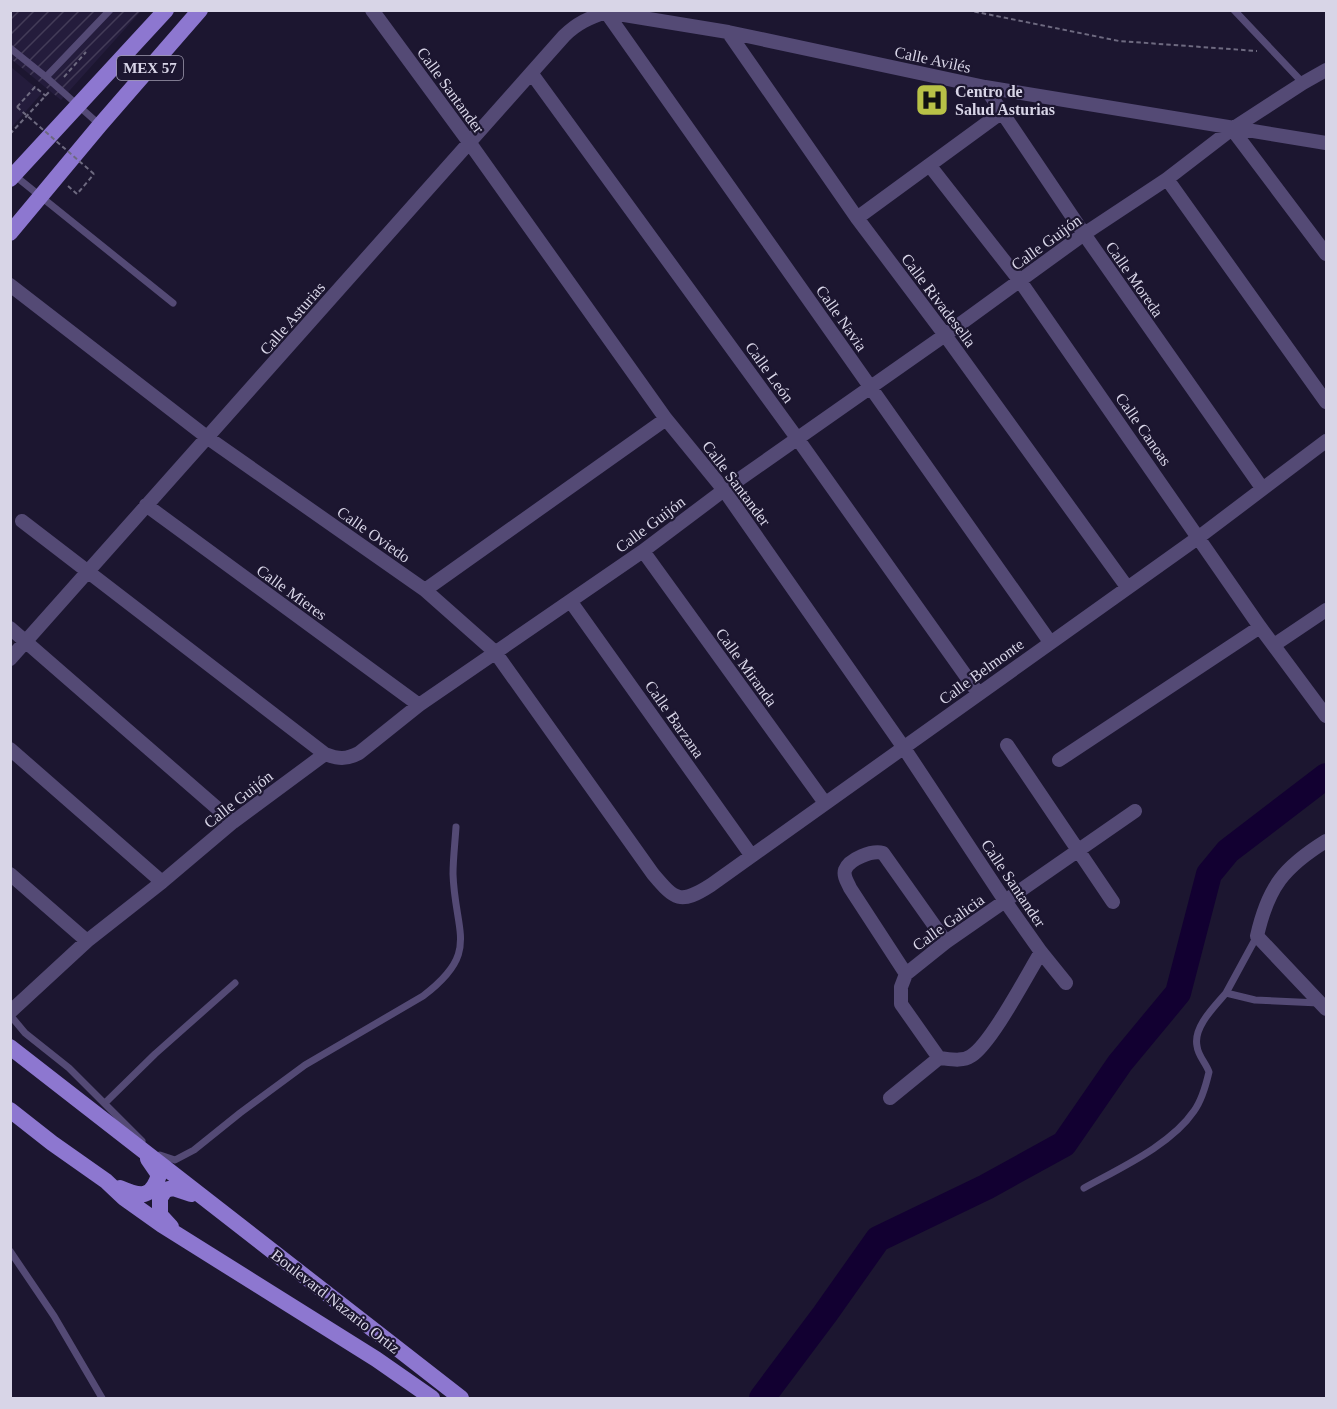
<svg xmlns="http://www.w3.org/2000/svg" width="1337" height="1409" font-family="Georgia,serif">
	<defs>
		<pattern id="industrial-furrows" width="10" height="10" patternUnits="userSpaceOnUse" patternTransform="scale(1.5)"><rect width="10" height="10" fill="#241c3c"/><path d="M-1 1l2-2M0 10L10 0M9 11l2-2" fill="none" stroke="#433c58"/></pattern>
	</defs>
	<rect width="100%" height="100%" fill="#1c1630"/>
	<path fill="#241c3c" d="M 11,67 L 42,93 L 11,128 L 10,128 Z"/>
	<path fill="url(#industrial-furrows)" d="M 10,11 L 141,11 L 61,100 L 11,59 Z"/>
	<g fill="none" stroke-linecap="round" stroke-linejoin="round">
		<path stroke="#120031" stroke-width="26" d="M 762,1398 L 825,1314 L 878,1239 L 986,1187 L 1064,1144 L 1120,1063 L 1178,993 L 1209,874 L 1228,851 L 1326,776"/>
		<path stroke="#6e6a80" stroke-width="2" stroke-dasharray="4.5 3" stroke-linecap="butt" d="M 967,10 L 1119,41 L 1257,51
			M 64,77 L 86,52
			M 17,107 L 35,87 L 46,96
			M 10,134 L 49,92
			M 68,186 L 77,194 L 94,174"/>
		<path stroke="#544a75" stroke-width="7" d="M 1234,10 L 1303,83
			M 10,48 L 46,77 L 110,10
			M 46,77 L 100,125
			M 14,175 L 173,303
			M 1226,993 L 1257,936
			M 10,1015 L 25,1033 L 69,1068 L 142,1141
			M 105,1103 L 155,1054 L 235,983
			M 160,1155 L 175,1160 L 194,1150 L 240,1113 L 305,1065 L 423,996 C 481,952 455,934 453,874 C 453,859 455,843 456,827
			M 1084,1188 C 1120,1168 1171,1145 1194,1111 C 1202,1100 1206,1085 1209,1072 C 1206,1063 1198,1056 1197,1046 C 1193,1027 1215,1006 1226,993 L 1255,1000 L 1319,1003
			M 10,1251 L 54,1316 L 102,1398"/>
		<path stroke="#544a75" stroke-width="14" d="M 372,10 L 469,142 L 666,419 L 724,490 L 904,748 L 1005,901 L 1041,952 L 1066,983
			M 606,12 L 1050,642
			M 728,32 L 857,218 L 945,335 L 1127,587
			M 532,74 L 797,438 L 978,693
			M 985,87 L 1084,234 L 1262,488
			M 1232,129 L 1326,254
			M 930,166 L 1020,281 L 1260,627 L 1326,716
			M 1167,179 L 1326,402
			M 857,218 L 1002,112
			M 10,285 L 208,438 L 425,590 L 495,652 L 653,874 C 675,900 680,905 711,885 L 1199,537 L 1326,441
			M 146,505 L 419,705
			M 22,521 L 325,754
			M 643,551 L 825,803
			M 425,590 L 666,419
			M 571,602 L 751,855
			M 10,628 L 233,822
			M 1274,645 L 1326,610
			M 10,659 L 564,36 C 577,23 589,18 606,12 L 728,32 L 985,87 L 1326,143
			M 1007,745 L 1113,902
			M 10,749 L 162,882
			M 1059,760 L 1260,627
			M 1326,841 C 1284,867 1268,887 1257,936 L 1326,1009
			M 10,874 L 87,941
			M 906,974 L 850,888 C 848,883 843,876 845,870 C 849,859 872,850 883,853 L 946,942
			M 10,1012 L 87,941 L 162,882 L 233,822 L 325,754 C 338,759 346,760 359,753 L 419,705 L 643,551 L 724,490 L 945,335 L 1084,234 L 1167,179 L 1232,129 L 1303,83 L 1326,70
			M 939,1058 L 901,1004 L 901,987 L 906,974 L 946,942 L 1135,811
			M 890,1098 L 939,1058 C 950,1059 962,1062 971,1056 C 991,1044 1027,975 1041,952"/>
		<path stroke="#8d77d0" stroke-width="16" d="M 10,179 L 166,10
			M 10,233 L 100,125 L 200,10
			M 10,1047 L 461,1398
			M 10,1110 L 52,1143 L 106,1181 L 124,1198 L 162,1225 L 376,1359 L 432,1398
			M 120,1188 C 141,1197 151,1199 159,1175 L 148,1159
			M 171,1227 L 160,1215 L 160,1198 L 165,1190 L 173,1188 L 191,1194"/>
		<path stroke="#6e6a80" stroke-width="2" stroke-dasharray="4.5 3" stroke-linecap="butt" d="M 17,107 L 94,174"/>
	</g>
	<defs>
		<g id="hospital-square" transform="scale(1.725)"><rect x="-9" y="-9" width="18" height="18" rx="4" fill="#b8c147" stroke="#1c1630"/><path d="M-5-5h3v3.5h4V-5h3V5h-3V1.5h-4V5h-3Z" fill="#111"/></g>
	</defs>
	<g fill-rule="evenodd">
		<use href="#hospital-square" x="932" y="100"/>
	</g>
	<g text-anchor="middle" stroke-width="4.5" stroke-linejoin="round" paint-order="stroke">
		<rect fill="#1c1630" stroke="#a09cb0" stroke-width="1.5" x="117" y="56" width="66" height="24" rx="4.5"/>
		<g font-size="15" font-weight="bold" fill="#d8d5e7">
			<text x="150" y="73">MEX 57</text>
		</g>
		<g font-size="16" fill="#d8d5e7" stroke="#1c1630">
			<text transform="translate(933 59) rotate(12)" y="6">Calle Avilés</text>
			<text transform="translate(451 90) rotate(54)" y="6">Calle Santander</text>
			<text transform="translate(1046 242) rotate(-36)" y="6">Calle Guijón</text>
			<text transform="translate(1135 279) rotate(55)" y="6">Calle Moreda</text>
			<text transform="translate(939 300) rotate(53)" y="6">Calle Rivadesella</text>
			<text transform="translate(292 318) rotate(-49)" y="6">Calle Asturias</text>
			<text transform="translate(842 318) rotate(55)" y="6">Calle Navia</text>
			<text transform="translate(770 372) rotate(54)" y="6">Calle León</text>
			<text transform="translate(1144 429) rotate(55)" y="6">Calle Canoas</text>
			<text transform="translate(737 483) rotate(53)" y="6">Calle Santander</text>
			<text transform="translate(650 524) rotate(-37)" y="6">Calle Guijón</text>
			<text transform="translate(374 534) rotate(35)" y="6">Calle Oviedo</text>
			<text transform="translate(292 592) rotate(36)" y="6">Calle Mieres</text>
			<text transform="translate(747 667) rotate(54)" y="6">Calle Miranda</text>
			<text transform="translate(981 671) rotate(-36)" y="6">Calle Belmonte</text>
			<text transform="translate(675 719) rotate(55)" y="6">Calle Barzana</text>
			<text transform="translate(238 799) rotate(-38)" y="6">Calle Guijón</text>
			<text transform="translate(1014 883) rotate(56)" y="6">Calle Santander</text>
			<text transform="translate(948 922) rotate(-36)" y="6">Calle Galicia</text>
			<text transform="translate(336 1301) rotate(38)" y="6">Boulevard Nazario Ortiz</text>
		</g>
		<g font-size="16" font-weight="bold" fill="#d8d5e7" stroke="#1c1630" text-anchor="start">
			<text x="955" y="97">Centro de<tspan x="955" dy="18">Salud Asturias</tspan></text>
		</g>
	</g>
	<rect width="1337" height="1409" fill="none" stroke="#d8d5e7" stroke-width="24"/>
</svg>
